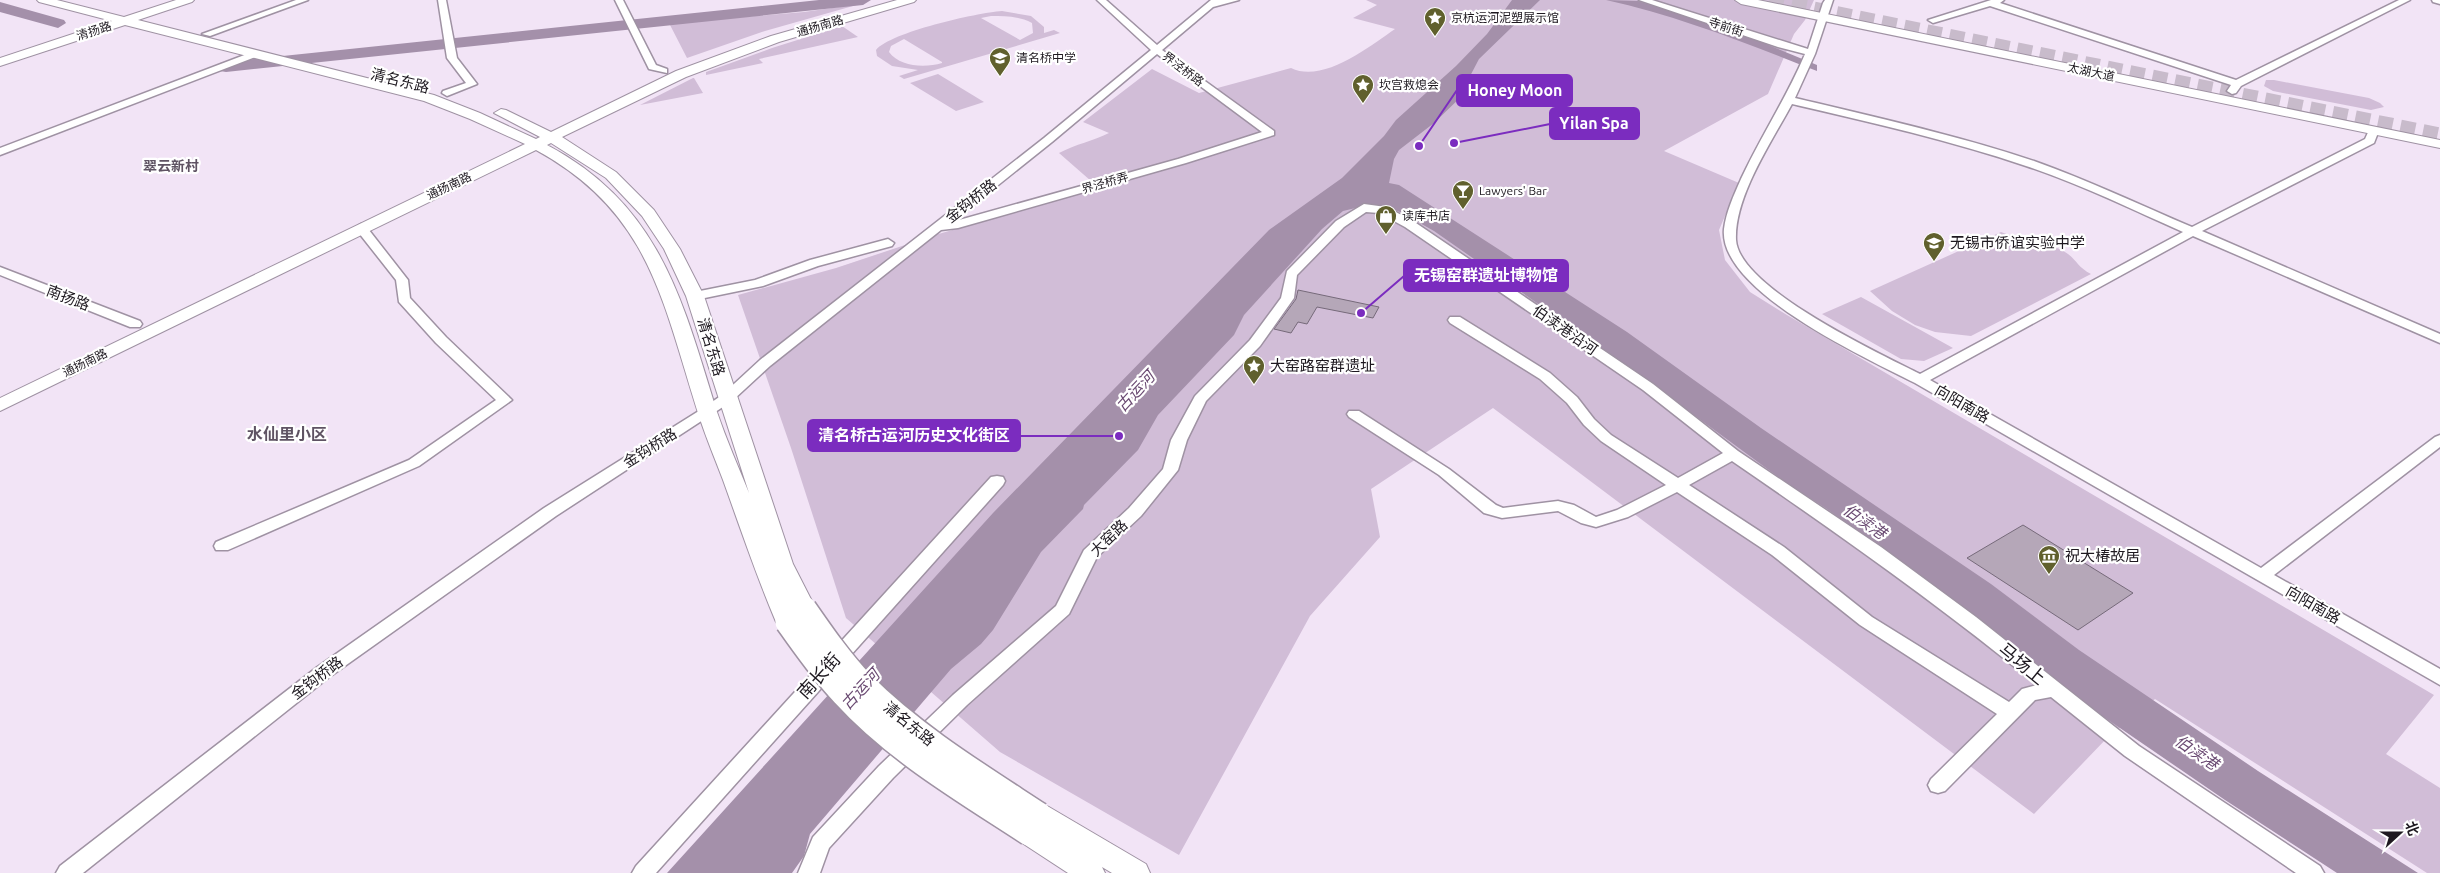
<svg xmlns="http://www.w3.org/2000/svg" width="2440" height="873" font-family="Ubuntu,'Noto Sans SC',sans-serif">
	<rect width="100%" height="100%" fill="#f2e4f6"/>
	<path fill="#d1bdd7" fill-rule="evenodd" d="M 1366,0 L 1814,0 L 1805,20 L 1794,34 L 1768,94 L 1664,151 L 1739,183 L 1719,230 L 1725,260 L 1750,292 L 1787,315 L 2434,695 L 2386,754 L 2440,788 L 2440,873 L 2427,873 L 2155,699 L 2107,738 L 2034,814 L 1493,408 L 1371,489 L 1380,537 L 1310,616 L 1179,855 L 1000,752 L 846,618 L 791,448 L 738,295 L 836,268 L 935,235 L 1099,188 L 1059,153 C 1076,144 1093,141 1109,133 L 1083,122 L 1152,69 L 1199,93 L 1291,68 C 1323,84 1370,46 1395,29 L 1353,18 L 1377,5 Z
		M 860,4 L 765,31 L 687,58 L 669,23 L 804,12 Z
		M 1002,11 L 1031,16 L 1044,27 L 1044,33 L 1054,30 L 1060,33 L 904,79 L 899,76 L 918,70 L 892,66 L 877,56 L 876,50 C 891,32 976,13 1002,11 ZM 991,16 C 1005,16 1019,16 1032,23 L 1033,33 L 1020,40 L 981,18 ZM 904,39 L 942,62 L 942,63 C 925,68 900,67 889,52 L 891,46 Z
		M 842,26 L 858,37 L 759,59 L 763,63 L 706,75 L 706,72 L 772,48 Z
		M 938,74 L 984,102 L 956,111 L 910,83 Z
		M 694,78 L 703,93 L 640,105 L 693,78 Z
		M 2266,80 L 2274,80 L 2369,98 L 2380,103 L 2384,107 L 2371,110 L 2273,91 L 2264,86 Z
		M 2001,232 C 2022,241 2048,240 2068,254 C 2077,261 2079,268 2091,274 L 1971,336 L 1935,332 L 1915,325 L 1892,311 L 1870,291 Z
		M 1861,297 L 1953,348 L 1924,361 L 1901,359 L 1822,314 Z"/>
	<path fill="#a490aa" d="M 1512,0 L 1540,0 L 1479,59 L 1468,80 L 1466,92 L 1434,123 L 1399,150 L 1394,159 L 1389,183 L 1399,185 L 1627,332 L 1761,428 L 1991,584 L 2079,650 L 2258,771 L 2418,873 L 2337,873 L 2225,800 L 2098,713 L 1964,608 L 1827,509 L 1785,482 L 1630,368 L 1434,231 L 1400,212 L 1379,205 L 1364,206 L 1343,211 L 1322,229 L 1244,315 L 1234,335 L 1158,415 L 1138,450 L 1084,505 L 1083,509 L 1041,552 L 993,630 L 981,644 L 951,669 L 810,834 L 804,856 L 792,873 L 667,873 L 993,513 L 1269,230 L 1342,178 L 1384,136 L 1396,120 L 1456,66 L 1487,34 Z
		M 1606,0 L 1638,1 L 1749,37 L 1817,65 L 1817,71 C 1748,44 1679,16 1606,0 Z"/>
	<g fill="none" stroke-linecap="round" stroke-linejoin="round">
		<path fill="#a490aa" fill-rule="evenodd" d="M 819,0 L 871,0 L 863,5 L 226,72 L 220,71 L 217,67 L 220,63 L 226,62 Z
			M 0,2 L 64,20 L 66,23 L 58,28 L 0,12 Z"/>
	</g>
	<path fill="#b5a7b8" stroke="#766a7a" d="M 1298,290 L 1379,307 L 1373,318 L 1317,307 L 1307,324 L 1298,322 L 1291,333 L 1274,329 L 1296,299 Z
		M 2023,525 L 2133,593 L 2078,630 L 1967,558 Z"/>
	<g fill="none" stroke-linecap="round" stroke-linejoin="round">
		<path stroke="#c8bbcb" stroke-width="15" stroke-dasharray="15 8" stroke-linecap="butt" d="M 1769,0 L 2440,135"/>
		<g stroke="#9f92a3" stroke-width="3">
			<path id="minor" d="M 296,0 L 308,0 L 210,36 L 202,34 Z
				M 438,0 L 446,0 L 457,58 L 477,84 L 447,96 L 442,93 L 443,91 L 466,83 L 447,58 Z
				M 615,0 L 623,0 L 656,65 L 667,69 L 667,73 L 649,69 Z
				M 1097,0 L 1106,0 L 1157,45 L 1211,0 L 1239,0 L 1213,7 L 1162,50 L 1274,131 L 1274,135 L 1186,163 L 958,228 L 941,230 L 770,366 L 732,401 L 556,516 L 328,678 L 83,873 L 56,873 L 60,866 L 316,668 L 544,508 L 702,409 L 722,395 L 760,360 L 1044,138 L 1151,50 ZM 1157,54 L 1262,132 L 1178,159 L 952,222 L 1052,142 Z
				M 1639,0 L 1652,0 L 1808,49 L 1823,3 L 1825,0 L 1833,0 L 1815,54 L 1795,98 C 1875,117 1956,135 2034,161 C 2088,180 2140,205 2192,227 L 2365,139 L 2370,128 L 2378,128 L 2379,130 L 2374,143 L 2202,231 L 2440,334 L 2440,343 L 2193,236 L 1930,380 L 2261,568 L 2435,437 L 2440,435 L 2440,447 L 2274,575 L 2440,669 L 2440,685 L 1915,383 C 1868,359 1718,291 1724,229 C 1726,212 1734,195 1741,179 C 1761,136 1787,97 1805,54 L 1778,47 ZM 1792,104 C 1870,122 1949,140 2026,166 C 2080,184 2131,209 2183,232 L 1920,374 C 1880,354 1739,288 1736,240 C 1734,197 1772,141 1792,104 Z
				M 1991,0 L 2004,0 L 2000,3 L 2236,80 L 2399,0 L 2410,0 L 2241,86 L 2236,93 L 2232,94 L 2227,91 L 2231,85 L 1990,6 L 1933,23 L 1928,20 Z
				M 2432,0 L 2440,0 L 2440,4 L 2433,2 Z
				M 255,51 L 260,54 L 258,56 L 0,155 L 0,148 Z
				M 1364,204 L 1386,207 L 1413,221 L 1653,384 L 1738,451 L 1881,547 L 1976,617 L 2139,746 L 2320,866 L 2324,873 L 2296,873 L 2125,756 L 2051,697 L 2035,700 L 1945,791 L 1938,793 L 1931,791 L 1928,785 L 1931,779 L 1997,714 L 1860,625 L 1772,555 L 1677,492 L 1628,517 L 1596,527 L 1581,523 L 1558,511 L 1502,518 L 1484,513 L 1439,475 L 1349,417 L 1347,414 L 1349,411 L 1359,411 L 1449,469 L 1496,505 L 1503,508 L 1558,501 L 1574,505 L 1596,517 L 1617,510 L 1666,485 L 1601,441 L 1584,425 L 1567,403 L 1540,379 L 1450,323 L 1448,320 L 1450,317 L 1460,317 L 1550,373 L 1577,397 L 1594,419 L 1611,435 L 1678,478 L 1723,453 L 1643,390 L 1405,227 L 1379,213 L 1366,212 L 1344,227 L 1297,275 L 1294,298 L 1260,346 L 1206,401 L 1187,440 L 1178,470 L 1141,516 L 1097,557 L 1069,614 L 967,705 L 893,778 L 829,848 L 820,873 L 798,873 L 813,837 L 879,766 L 953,695 L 1056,606 L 1084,550 L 1129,508 L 1163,469 L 1171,440 L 1195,396 L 1250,340 L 1281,298 L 1287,271 L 1336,221 ZM 1732,461 C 1837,533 1939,605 2037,685 L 2022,689 L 2009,702 L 1872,617 L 1784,547 L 1689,485 Z
				M 361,224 L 365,225 L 408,280 L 410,298 L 446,337 L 512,400 L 419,466 L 228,550 L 216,550 L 214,546 L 216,542 L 409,460 L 496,400 L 436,343 L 399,302 L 396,280 L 355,228 Z
				M 888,239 L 894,243 L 892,246 L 818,266 L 763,286 L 695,300 L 688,296 L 695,292 L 755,280 L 810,260 Z
				M 0,267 L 140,321 L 142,324 L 140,327 L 130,327 L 0,275 Z
				M 997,476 L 1003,477 L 1005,481 L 1003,485 L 656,873 L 632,873 L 636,866 L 991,477 Z"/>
		</g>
		<g stroke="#9f92a3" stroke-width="2">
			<path id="major" d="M 37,0 L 57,0 L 124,17 L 176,0 L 194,0 L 192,2 L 138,20 L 434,95 L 480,113 L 536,139 L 540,137 L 494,113 L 501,109 L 506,110 L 551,132 L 676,71 L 771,36 L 897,0 L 916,0 L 914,2 L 779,42 L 686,77 L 562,137 L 616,172 L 654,210 L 680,249 L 704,296 L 793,564 L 816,609 L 812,615 L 804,617 L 797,615 L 800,622 L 796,628 L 788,630 L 780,628 L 776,622 C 756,575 740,527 723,480 C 715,459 707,440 700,419 C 663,305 652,213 536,150 L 0,411 L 0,398 L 525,144 L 470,119 L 424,101 L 125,25 L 0,66 L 0,58 L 112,21 L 39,2 ZM 551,143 L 606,178 L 642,216 L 664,249 L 686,296 L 749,493 C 738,466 726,439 717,412 C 682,299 660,205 547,145 Z
				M 1735,0 L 1758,0 L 2440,140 L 2440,148 L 1741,4 Z
				M 1039,804 L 1049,807 L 1146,864 L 1150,873 L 1112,873 L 1102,867 L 1105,873 L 1068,873 L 1019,841 L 1015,833 L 1019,825 L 1029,822 L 1025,815 L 1029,807 Z"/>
		</g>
		<use href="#minor" fill="#fff" fill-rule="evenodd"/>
		<use href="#major" fill="#fff" fill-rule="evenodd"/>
		<g stroke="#9f92a3" stroke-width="28" stroke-linecap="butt">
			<path id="major-bridge" d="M 804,609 C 822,635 840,661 862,684 C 914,736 978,775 1039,815
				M 788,622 C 806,647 823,672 844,694 C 896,751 965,791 1029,833"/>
		</g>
		<use href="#major-bridge" stroke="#fff" stroke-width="25"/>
	</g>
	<defs>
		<g id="sight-pin" transform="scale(1.125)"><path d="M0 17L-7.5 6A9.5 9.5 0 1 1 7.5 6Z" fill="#60602d" stroke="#fff"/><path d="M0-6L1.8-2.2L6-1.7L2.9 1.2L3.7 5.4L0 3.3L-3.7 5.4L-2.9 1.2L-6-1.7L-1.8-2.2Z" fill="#fff"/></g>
		<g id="school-pin" transform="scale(1.125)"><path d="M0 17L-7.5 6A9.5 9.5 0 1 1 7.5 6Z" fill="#60602d" stroke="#fff"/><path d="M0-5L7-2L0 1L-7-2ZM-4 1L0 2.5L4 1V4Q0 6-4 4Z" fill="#fff"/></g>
		<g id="bar-pin" transform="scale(1.125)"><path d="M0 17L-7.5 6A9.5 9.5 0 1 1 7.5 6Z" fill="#60602d" stroke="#fff"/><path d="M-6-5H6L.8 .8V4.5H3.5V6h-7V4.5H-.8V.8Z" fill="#fff"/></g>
		<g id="shop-pin" transform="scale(1.125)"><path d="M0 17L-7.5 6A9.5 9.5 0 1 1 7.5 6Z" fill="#60602d" stroke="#fff"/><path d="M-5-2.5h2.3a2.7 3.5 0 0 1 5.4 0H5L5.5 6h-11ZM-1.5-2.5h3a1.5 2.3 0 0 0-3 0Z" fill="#fff"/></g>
		<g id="museum-pin" transform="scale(1.125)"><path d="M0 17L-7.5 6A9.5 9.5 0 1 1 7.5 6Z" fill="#60602d" stroke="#fff"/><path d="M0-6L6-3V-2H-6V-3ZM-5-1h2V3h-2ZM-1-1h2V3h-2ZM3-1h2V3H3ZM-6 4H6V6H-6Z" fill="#fff"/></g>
	</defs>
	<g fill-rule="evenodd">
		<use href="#sight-pin" x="1435" y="18"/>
		<use href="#school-pin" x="1000" y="58"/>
		<use href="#sight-pin" x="1363" y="85"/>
		<use href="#bar-pin" x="1463" y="191"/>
		<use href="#shop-pin" x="1386" y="216"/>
		<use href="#school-pin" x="1934" y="243"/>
		<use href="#sight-pin" x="1254" y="366"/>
		<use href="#museum-pin" x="2049" y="556"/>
	</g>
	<g text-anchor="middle" stroke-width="4.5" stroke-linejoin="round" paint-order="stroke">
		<g font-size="12" fill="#1e1920" stroke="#fff" text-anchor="start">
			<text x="1451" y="22">京杭运河泥塑展示馆</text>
			<text x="1016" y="62">清名桥中学</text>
			<text x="1379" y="89">坎宫救熄会</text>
			<text x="1479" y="195">Lawyers' Bar</text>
			<text x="1402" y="220">读库书店</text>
		</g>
		<g font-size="12" fill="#1e1920" stroke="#fff">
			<text transform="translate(820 26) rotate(-16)" y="4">通扬南路</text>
			<text transform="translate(1726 27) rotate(18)" y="4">寺前街</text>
			<text transform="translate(94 31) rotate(-18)" y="4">清扬路</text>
			<text transform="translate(1183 69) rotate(37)" y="4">界泾桥路</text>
			<text transform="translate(2091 72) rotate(12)" y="4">太湖大道</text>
			<text transform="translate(1105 183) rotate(-16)" y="4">界泾桥弄</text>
			<text transform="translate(449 186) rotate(-25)" y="4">通扬南路</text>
			<text transform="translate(85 363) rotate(-26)" y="4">通扬南路</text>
		</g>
		<g font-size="14" font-weight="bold" fill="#5f5363" stroke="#fff">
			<text x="171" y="171">翠云新村</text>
		</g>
		<g font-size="15" fill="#1e1920" stroke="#fff">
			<text transform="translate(400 81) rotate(14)" y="5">清名东路</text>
			<text transform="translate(971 201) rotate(-38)" y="5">金钩桥路</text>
			<text transform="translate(68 298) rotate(21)" y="5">南扬路</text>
			<text transform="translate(1565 330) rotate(35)" y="5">伯渎港沿河</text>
			<text transform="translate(711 347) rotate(73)" y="5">清名东路</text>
			<text transform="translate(1962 404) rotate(30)" y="5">向阳南路</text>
			<text transform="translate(650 448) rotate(-32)" y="5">金钩桥路</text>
			<text transform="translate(1109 538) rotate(-44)" y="5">大窑路</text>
			<text transform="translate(2313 605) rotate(30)" y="5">向阳南路</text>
			<text transform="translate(317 678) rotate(-37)" y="5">金钩桥路</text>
			<text transform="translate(909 724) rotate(39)" y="5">清名东路</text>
		</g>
		<g font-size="15" fill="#1e1920" stroke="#fff" text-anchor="start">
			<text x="1950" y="248">无锡市侨谊实验中学</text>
			<text x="1270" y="371">大窑路窑群遗址</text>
			<text x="2065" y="561">祝大椿故居</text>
		</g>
		<g font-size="16" font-style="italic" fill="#6a4a72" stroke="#fff">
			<text transform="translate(1135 391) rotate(-47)" y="6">古运河</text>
			<text transform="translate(1865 521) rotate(35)" y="6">伯渎港</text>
			<text transform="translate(860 689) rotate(-47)" y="6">古运河</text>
			<text transform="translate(2197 752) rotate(34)" y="6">伯渎港</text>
		</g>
		<g font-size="16" font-weight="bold" fill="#5f5363" stroke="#fff">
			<text x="287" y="440">水仙里小区</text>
		</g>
		<g font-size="18" fill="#1e1920" stroke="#fff">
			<text transform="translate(2022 664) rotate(39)" y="6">马场上</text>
			<text transform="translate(819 676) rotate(-48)" y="6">南长街</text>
		</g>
	</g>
	<path fill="none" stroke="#7b2cbf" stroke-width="2" d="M1419 146L1457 90M1454 143L1550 124M1361 313L1404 276M1119 436L1020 436"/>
	<g fill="#7b2cbf" stroke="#fff" stroke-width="2">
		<circle cx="1419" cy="146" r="5"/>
		<circle cx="1454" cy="143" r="5"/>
		<circle cx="1361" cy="313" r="5"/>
		<circle cx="1119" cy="436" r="5"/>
	</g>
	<g fill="#7b2cbf" stroke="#7b2cbf" stroke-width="2">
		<rect x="1457" y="75" width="115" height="31" rx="5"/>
		<rect x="1550" y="108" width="89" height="31" rx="5"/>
		<rect x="1404" y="260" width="164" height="31" rx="5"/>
		<rect x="808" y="420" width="212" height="31" rx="5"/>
	</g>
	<g font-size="16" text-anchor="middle" font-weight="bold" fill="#fff">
		<text x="1515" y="96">Honey Moon</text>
		<text x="1594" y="129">Yilan Spa</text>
		<text x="1486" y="281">无锡窑群遗址博物馆</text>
		<text x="914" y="441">清名桥古运河历史文化街区</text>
	</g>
	<g transform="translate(2400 833) rotate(69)" stroke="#ffffff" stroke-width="4" paint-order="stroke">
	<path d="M0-4L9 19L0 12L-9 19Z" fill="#1e1920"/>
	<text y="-8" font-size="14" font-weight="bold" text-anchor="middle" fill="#1e1920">北</text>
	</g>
</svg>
